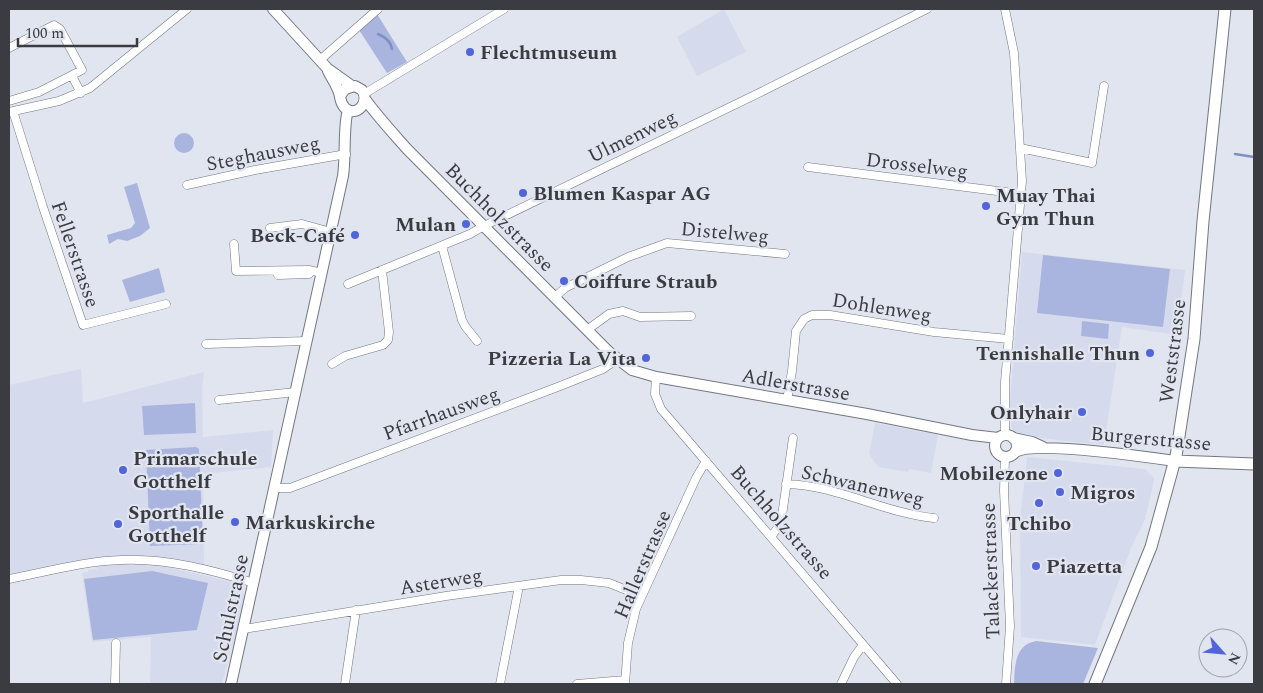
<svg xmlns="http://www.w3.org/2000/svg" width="1263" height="693" font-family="Spectral,serif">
	<rect width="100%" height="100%" fill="#e1e5f0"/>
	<path fill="#d5dbed" d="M 724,9 L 746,52 L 697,76 L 677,37 Z
		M 1022,252 L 1185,270 L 1177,335 L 1122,327 L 1104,444 L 1084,443 L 1041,438 L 1019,433 L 1012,429 L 1009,412 Z
		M 81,369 L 83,403 L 204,372 L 202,390 L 203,437 L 273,430 L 271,467 L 203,474 L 204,570 L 121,560 L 9,579 L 9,385 Z
		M 875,423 L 938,435 L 931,473 L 909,469 L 908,472 L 878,467 L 869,454 Z
		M 1027,457 L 1145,469 L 1153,477 L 1154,481 L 1145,519 L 1131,548 L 1095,645 L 1021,637 L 1020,521 Z
		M 116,564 L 160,565 L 232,582 L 238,585 L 244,595 L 244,601 L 235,642 L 232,646 L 222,684 L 150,684 L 151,637 L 92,642 L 82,573 L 88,572 L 88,570 L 97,569 L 98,566 Z"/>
	<path fill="#a9b5de" d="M 377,14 L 407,62 L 387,73 L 359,30 Z
		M174 143a10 10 0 1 1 20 0a10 10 0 1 1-20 0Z
		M 137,183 L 150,228 L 140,236 L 127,241 L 118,239 L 109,244 L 107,235 L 131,228 L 135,223 L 124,187 Z
		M 1043,255 L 1170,269 L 1163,327 L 1037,313 Z
		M 159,268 L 165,292 L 130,302 L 122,280 Z
		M 1082,321 L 1109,324 L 1108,339 L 1081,336 Z
		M 195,403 L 196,433 L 144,435 L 142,406 Z
		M 196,447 L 199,449 L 203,544 L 150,546 L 146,450 Z
		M 152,571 L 208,583 L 197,630 L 93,640 L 84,579 Z
		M 1036,641 L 1098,648 L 1083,684 L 1014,684 C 1015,667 1014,645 1036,641 Z"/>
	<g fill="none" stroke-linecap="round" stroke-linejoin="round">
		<path stroke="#808ec4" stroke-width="2.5" d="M 378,34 C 385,37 391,41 392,49
			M 1235,154 L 1254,157"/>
		<g stroke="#747781" stroke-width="9">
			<path id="minor" d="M 9,48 L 54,25 L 60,29 L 82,70 L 39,92 L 9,101
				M 320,60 L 378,9
				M 72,76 L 81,93
				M 364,94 L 504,9
				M 13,111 L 43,207 L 83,325 L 166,304
				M 9,112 L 59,101 L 90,88 L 187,9
				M 1020,148 L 1092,163 L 1104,86
				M 808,167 L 1021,194
				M 187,185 L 255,170 L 346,154
				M 270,228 L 302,224 L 331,232
				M 234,244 L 236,271 L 309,270 L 322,273
				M 442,246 L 462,320 L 465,326 L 477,341
				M 278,275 L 309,274
				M 348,284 L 470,234 L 484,226 L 763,91 L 927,9
				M 555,297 L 565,288 L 628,257 L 667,243 L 785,254
				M 587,330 L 609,314 L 623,311 L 640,317 L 691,316
				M 206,344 L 307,341
				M 332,364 L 345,356 L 383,345 L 388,340 L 389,332 L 382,270
				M 656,377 L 655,394 L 661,409 L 897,684
				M 219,400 L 296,392
				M 787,400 L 792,371 L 796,331 L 804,319 L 812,315 L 830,315 L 934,332 L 1009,339
				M 1005,435 L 1005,382 L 1022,181 L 1014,53 L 1005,9
				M 1005,457 L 1004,490 L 1010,626 L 1006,684
				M 786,484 C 837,485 883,513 934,518
				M 274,488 L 290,488 L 555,388 L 603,369 L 617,359
				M 771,537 L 781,523 L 793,438
				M 9,579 C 46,572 84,561 122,560 C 166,558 212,570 254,583
				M 244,629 L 446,596 L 561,580 L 581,580 L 609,583 L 641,596
				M 115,684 L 116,643
				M 345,684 L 356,610
				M 500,684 L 519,586
				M 577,684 L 625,680
				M 625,684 L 628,643 L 636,609 L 696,478 L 706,461
				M 841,684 L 854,657 L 863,645"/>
		</g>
		<g stroke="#747781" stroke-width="12">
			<path id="tertiary" d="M 273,9 L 327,68 L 352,86
				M 328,71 C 332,79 339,88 340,97 C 341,101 341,104 345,108 C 357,118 370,102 362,90 L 355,86 L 345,89 L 340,96
				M 365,99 C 378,117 392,132 407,149 L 609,352 L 632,370 L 656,377 L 867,414 L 972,435 L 998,438
				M995 446a11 11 0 1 1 22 0a11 11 0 1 1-22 0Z
				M 1013,438 L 1032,442 L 1043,447
				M 1015,452 C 1035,441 1147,457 1175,461
				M 231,684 L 343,176 C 346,157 343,125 348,110"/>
		</g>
		<g stroke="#747781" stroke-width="13">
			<path id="secondary" d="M 1175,461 L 1254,464
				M 1095,684 L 1151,547 L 1176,456 L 1194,339 L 1203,221 L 1225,9"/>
		</g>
		<use href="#minor" stroke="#fff" stroke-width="8"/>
		<use href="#tertiary" stroke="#fff" stroke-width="10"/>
		<use href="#secondary" stroke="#fff" stroke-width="11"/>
	</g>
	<g fill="#5164da" stroke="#e1e5f0" stroke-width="2">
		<circle cx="470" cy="52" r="5"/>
		<circle cx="523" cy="193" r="5"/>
		<circle cx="986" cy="206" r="5"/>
		<circle cx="466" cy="224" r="5"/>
		<circle cx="355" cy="235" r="5"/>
		<circle cx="564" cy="281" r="5"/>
		<circle cx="1150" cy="353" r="5"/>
		<circle cx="646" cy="358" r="5"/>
		<circle cx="1082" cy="412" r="5"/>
		<circle cx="123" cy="470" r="5"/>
		<circle cx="1058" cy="473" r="5"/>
		<circle cx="1060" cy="492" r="5"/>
		<circle cx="1039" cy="503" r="5"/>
		<circle cx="235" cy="522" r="5"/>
		<circle cx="118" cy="524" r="5"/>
		<circle cx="1036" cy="566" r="5"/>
	</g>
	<g text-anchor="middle" stroke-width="4.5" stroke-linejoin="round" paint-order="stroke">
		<g font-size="20" font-weight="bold" fill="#3b3c41" stroke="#e1e5f0" text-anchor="start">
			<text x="480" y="59">Flechtmuseum</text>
			<text x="533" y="200">Blumen Kaspar AG</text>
			<text x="996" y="202">Muay Thai<tspan x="996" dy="23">Gym Thun</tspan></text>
			<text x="456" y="231" text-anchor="end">Mulan</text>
			<text x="345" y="242" text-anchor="end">Beck-Café</text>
			<text x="574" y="288">Coiffure Straub</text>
			<text x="1140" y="360" text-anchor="end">Tennishalle Thun</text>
			<text x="636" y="365" text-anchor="end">Pizzeria La Vita</text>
			<text x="1072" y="419" text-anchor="end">Onlyhair</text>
			<text x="133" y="465">Primarschule<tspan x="133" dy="23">Gotthelf</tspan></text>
			<text x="1048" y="480" text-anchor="end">Mobilezone</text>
			<text x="1070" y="499">Migros</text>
			<text x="128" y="519">Sporthalle<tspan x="128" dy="23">Gotthelf</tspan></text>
			<text x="245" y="529">Markuskirche</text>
			<text x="1039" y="530" text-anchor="middle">Tchibo</text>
			<text x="1046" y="573">Piazetta</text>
		</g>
		<g font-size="20" fill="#3b3c41" stroke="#e1e5f0">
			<text transform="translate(632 136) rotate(-26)" y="7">Ulmenweg</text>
			<text transform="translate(263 153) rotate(-11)" y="7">Steghausweg</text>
			<text transform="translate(917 165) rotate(7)" y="7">Drosselweg</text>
			<text transform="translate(500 217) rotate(45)" y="7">Buchholzstrasse</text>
			<text transform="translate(725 232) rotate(5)" y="7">Distelweg</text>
			<text transform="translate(76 254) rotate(71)" y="7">Fellerstrasse</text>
			<text transform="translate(882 307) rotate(9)" y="7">Dohlenweg</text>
			<text transform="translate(1172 351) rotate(-83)" y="7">Weststrasse</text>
			<text transform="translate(796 384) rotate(10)" y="7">Adlerstrasse</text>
			<text transform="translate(441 413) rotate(-20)" y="7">Pfarrhausweg</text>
			<text transform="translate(1151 438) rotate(5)" y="7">Burgerstrasse</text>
			<text transform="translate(863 485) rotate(13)" y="7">Schwanenweg</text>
			<text transform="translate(782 522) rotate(49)" y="7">Buchholzstrasse</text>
			<text transform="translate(642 564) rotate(-67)" y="7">Hallerstrasse</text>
			<text transform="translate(990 571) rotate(-92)" y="7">Talackerstrasse</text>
			<text transform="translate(441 581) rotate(-9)" y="7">Asterweg</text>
			<text transform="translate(230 608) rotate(-78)" y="7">Schulstrasse</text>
		</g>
	</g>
	<rect width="1263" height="693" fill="none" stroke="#3b3c41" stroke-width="20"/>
	<g transform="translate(1223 653) rotate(117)"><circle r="24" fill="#e1e5f0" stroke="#9fa1aa"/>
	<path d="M0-4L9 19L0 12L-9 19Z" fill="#5164da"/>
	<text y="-8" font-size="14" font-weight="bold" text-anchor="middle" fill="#3b3c41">N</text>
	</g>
	<path d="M18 38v8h119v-8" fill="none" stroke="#3b3c41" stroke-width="2.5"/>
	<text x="25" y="38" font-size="15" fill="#3b3c41" stroke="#e1e5f0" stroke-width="4" paint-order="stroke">100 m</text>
</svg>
